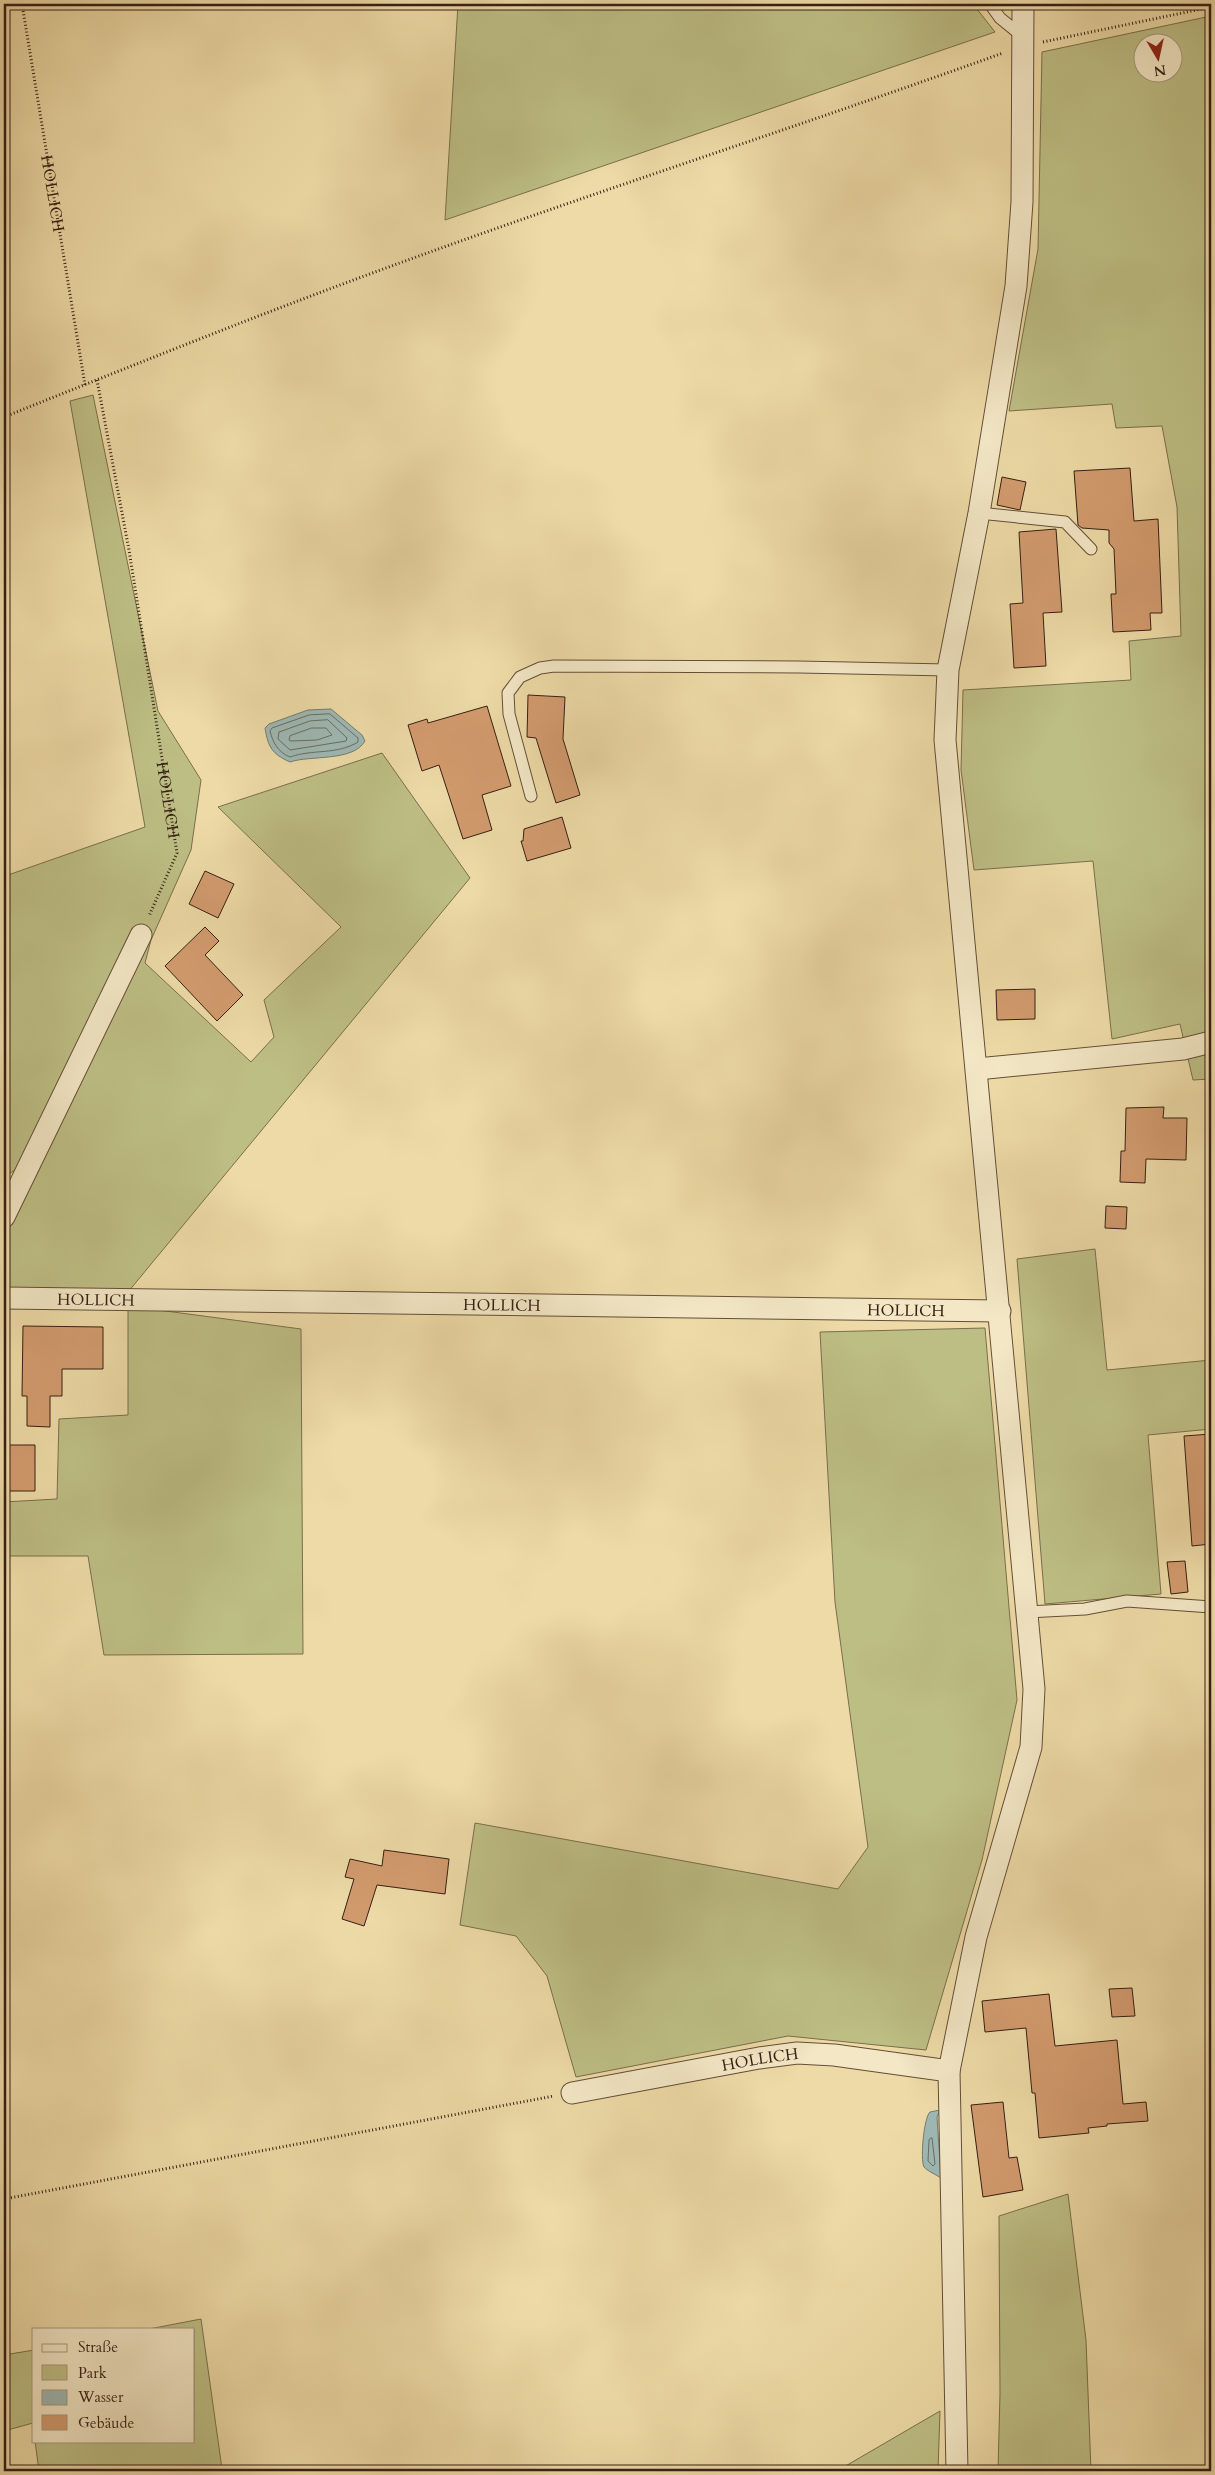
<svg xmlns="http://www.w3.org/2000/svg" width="1215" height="2475" font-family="Cardo,serif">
	<rect width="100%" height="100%" fill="#eddaa6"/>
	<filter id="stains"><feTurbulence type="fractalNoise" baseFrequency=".004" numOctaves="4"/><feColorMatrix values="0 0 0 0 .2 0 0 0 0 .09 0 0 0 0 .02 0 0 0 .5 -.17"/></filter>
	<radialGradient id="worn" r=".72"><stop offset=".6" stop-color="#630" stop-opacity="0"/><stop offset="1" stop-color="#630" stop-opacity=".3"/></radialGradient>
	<path fill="#bdbe84" stroke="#7a6e4c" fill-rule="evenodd" d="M 458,4 L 973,4 L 995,32 L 445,220 Z
		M 1211,16 L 1211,1079 L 1193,1080 L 1180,1024 L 1112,1039 L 1093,861 L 974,870 L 961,770 L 963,690 L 1131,680 L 1129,641 L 1181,636 L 1177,507 L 1162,426 L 1116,428 L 1112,404 L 1009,411 L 1038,249 L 1042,52 ZM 1142,42 L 1172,42 L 1172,72 L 1142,72 Z
		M 93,395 L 158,711 L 201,780 L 191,850 L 151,940 L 145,963 L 251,1062 L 274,1037 L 264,1000 L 341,927 L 218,807 L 382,753 L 470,878 L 128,1292 L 4,1291 L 4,1231 L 41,1154 L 7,1175 L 4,1182 L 4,892 L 8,875 L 145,827 L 70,401 Z
		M 1095,1249 L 1107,1370 L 1211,1360 L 1211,1429 L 1148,1435 L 1161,1594 L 1045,1604 L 1017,1259 Z
		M 128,1306 L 301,1329 L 303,1654 L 104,1655 L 88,1556 L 4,1556 L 4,1502 L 57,1499 L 59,1419 L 128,1415 Z
		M 985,1328 L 1017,1700 L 982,1860 L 926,2050 L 788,2036 L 576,2077 L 547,1976 L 516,1936 L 460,1925 L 475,1823 L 838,1889 L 868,1847 L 835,1602 L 820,1332 Z
		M 1068,2194 L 1086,2340 L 1091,2471 L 998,2471 L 1000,2394 L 999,2216 Z
		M 201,2319 L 222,2469 L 215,2471 L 39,2471 L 35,2441 L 194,2441 L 194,2329 L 149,2329 Z
		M 34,2350 L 34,2430 L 33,2423 L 4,2431 L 4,2355 Z
		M 940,2411 L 938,2471 L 837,2471 Z"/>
	<path fill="#9eb8b3" stroke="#747b73" d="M 331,709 L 362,735 L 365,741 C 353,762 310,755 290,762 C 272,754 268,747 265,728 L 269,724 L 308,710 Z
		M 940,2110 L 937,2117 L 941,2178 C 937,2175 927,2171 924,2167 C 920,2159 924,2117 930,2112 Z"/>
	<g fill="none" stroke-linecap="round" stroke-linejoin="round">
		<path stroke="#6a6c64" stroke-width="1" d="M 330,714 L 358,738 L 358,742 C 337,755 312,749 290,757 C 278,752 273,743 270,731 L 272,728 L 309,715 Z
			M 328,720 L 347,738 L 346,741 L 290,750 L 278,739 L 279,732 L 310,721 Z
			M 312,728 L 326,728 L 332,735 L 317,740 L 291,741 L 289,740 L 290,736 Z
			M 932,2138 L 935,2164 L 933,2166 L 928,2161 L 929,2140 Z"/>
	</g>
	<path fill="#d29b6e" stroke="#361f14" d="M 1130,468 L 1134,521 L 1158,519 L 1162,613 L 1150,613 L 1151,630 L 1113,632 L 1111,594 L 1116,594 L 1114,549 L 1109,543 L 1109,530 L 1082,528 L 1078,525 L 1074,471 Z
		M 1002,477 L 1026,482 L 1020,510 L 997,505 Z
		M 1056,529 L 1062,612 L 1043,613 L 1046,666 L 1014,668 L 1010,604 L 1023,603 L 1019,532 Z
		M 528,695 L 565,697 L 563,739 L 580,795 L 556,803 L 536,738 L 527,737 Z
		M 487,706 L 511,786 L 482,795 L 492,830 L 463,839 L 439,765 L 422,771 L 408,725 L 427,719 L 428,723 Z
		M 562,817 L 571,848 L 527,861 L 521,841 L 523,841 L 524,829 Z
		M 205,871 L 234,884 L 218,918 L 189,904 Z
		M 205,927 L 219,941 L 205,955 L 243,995 L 217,1021 L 165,966 Z
		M 1035,989 L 1035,1019 L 997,1020 L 996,990 Z
		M 1164,1107 L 1163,1118 L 1187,1118 L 1186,1160 L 1146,1159 L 1145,1183 L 1120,1182 L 1121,1151 L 1125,1151 L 1126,1108 Z
		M 1106,1206 L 1127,1207 L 1126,1229 L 1105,1228 Z
		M 23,1326 L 103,1327 L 103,1369 L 62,1369 L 62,1396 L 50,1396 L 50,1427 L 27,1426 L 27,1396 L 22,1396 Z
		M 1211,1434 L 1211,1544 L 1192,1546 L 1184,1436 Z
		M 4,1445 L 35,1445 L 35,1491 L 4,1491 Z
		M 1185,1561 L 1188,1592 L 1171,1594 L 1167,1562 Z
		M 384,1850 L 449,1859 L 445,1894 L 377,1885 L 364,1926 L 342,1919 L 354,1879 L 345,1877 L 350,1859 L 382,1866 Z
		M 1132,1988 L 1135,2016 L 1112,2017 L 1109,1989 Z
		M 1049,1994 L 1055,2046 L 1117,2040 L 1123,2104 L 1146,2102 L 1148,2121 L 1107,2124 L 1107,2126 L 1088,2128 L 1089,2133 L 1039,2138 L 1035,2093 L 1032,2093 L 1026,2028 L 985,2032 L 982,2001 Z
		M 1003,2102 L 1009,2158 L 1017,2157 L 1023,2190 L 983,2197 L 971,2105 Z"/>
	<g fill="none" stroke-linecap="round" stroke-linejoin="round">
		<g stroke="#644e38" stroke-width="13">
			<path id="lane" d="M 990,4 L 1000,18 L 1022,36
				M 979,513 L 1065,522 L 1091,549
				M 531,796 L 509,714 L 508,693 L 520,677 L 540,668 L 554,666 L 799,667 L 948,670
				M 1027,1612 L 1085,1609 L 1127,1601 L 1211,1607"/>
		</g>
		<g stroke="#644e38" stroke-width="23">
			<g id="street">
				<path d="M 977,1069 L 1183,1049 L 1211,1042"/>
				<path d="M 4,1217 L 141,935"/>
				<path id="s3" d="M 4,1298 L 1000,1311"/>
				<path id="s4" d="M 572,2093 L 759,2058 L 797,2053 L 834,2055 L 949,2071"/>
				<path d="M 957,2471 L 949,2071 L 976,1937 L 1031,1747 L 1034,1689 L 945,740 L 948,670 L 979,513 L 1016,286 L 1022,202 L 1023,4"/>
			</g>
		</g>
		<g stroke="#361f14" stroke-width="3" stroke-dasharray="1 2.5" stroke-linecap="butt">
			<path id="s1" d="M 22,4 L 85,385"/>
			<path d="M 1043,42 L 1211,7"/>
			<path id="s2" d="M 97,380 L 129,550 L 177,853 L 149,916"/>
			<path d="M 4,417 C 124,369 245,320 367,275 C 578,197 792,129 1003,53"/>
			<path d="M 4,2199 L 554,2096"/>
		</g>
		<use href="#lane" stroke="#f3e7c5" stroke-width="11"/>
		<use href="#street" stroke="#f3e7c5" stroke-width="21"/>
	</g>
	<g text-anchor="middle" stroke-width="4" stroke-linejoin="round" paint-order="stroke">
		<g font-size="16" fill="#361f14" stroke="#f3e7c5">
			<text dy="6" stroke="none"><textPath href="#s1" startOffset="192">HOLLICH</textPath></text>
			<text dy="6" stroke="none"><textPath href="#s2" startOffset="426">HOLLICH</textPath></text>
			<text dy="6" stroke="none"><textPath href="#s3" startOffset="92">HOLLICH</textPath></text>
			<text dy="6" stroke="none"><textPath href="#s3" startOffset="498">HOLLICH</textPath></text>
			<text dy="6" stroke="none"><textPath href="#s3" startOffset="902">HOLLICH</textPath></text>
			<text dy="6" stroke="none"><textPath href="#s4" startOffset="191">HOLLICH</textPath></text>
		</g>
	</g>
	<rect width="1215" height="2475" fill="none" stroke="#eddaa6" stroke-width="20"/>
	<rect x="5" y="5" width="1205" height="2465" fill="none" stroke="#361f14" stroke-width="2.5"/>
	<rect x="10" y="10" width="1195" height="2455" fill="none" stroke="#361f14"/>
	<rect x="32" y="2328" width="162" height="115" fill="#f3e7c5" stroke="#a7977e"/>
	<rect x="42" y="2344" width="25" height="8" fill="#f3e7c5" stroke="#a7977e"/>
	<text x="78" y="2352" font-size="15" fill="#361f14">Straße</text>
	<rect x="42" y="2365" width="25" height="15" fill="#bdbe84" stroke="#a7977e"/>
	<text x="78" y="2378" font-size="15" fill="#361f14">Park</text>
	<rect x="42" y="2390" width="25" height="15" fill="#9eb8b3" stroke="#a7977e"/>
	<text x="78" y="2402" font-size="15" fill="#361f14">Wasser</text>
	<rect x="42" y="2415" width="25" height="15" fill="#d29b6e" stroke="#a7977e"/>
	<text x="78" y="2428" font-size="15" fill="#361f14">Gebäude</text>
	<g transform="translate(1158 58) rotate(171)"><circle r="24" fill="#f3e7c5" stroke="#a7977e"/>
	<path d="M0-4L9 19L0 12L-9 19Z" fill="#8f2418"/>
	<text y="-8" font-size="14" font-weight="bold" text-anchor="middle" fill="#361f14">N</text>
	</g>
	<rect width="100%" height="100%" filter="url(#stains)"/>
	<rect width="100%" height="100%" fill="url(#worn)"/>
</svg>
